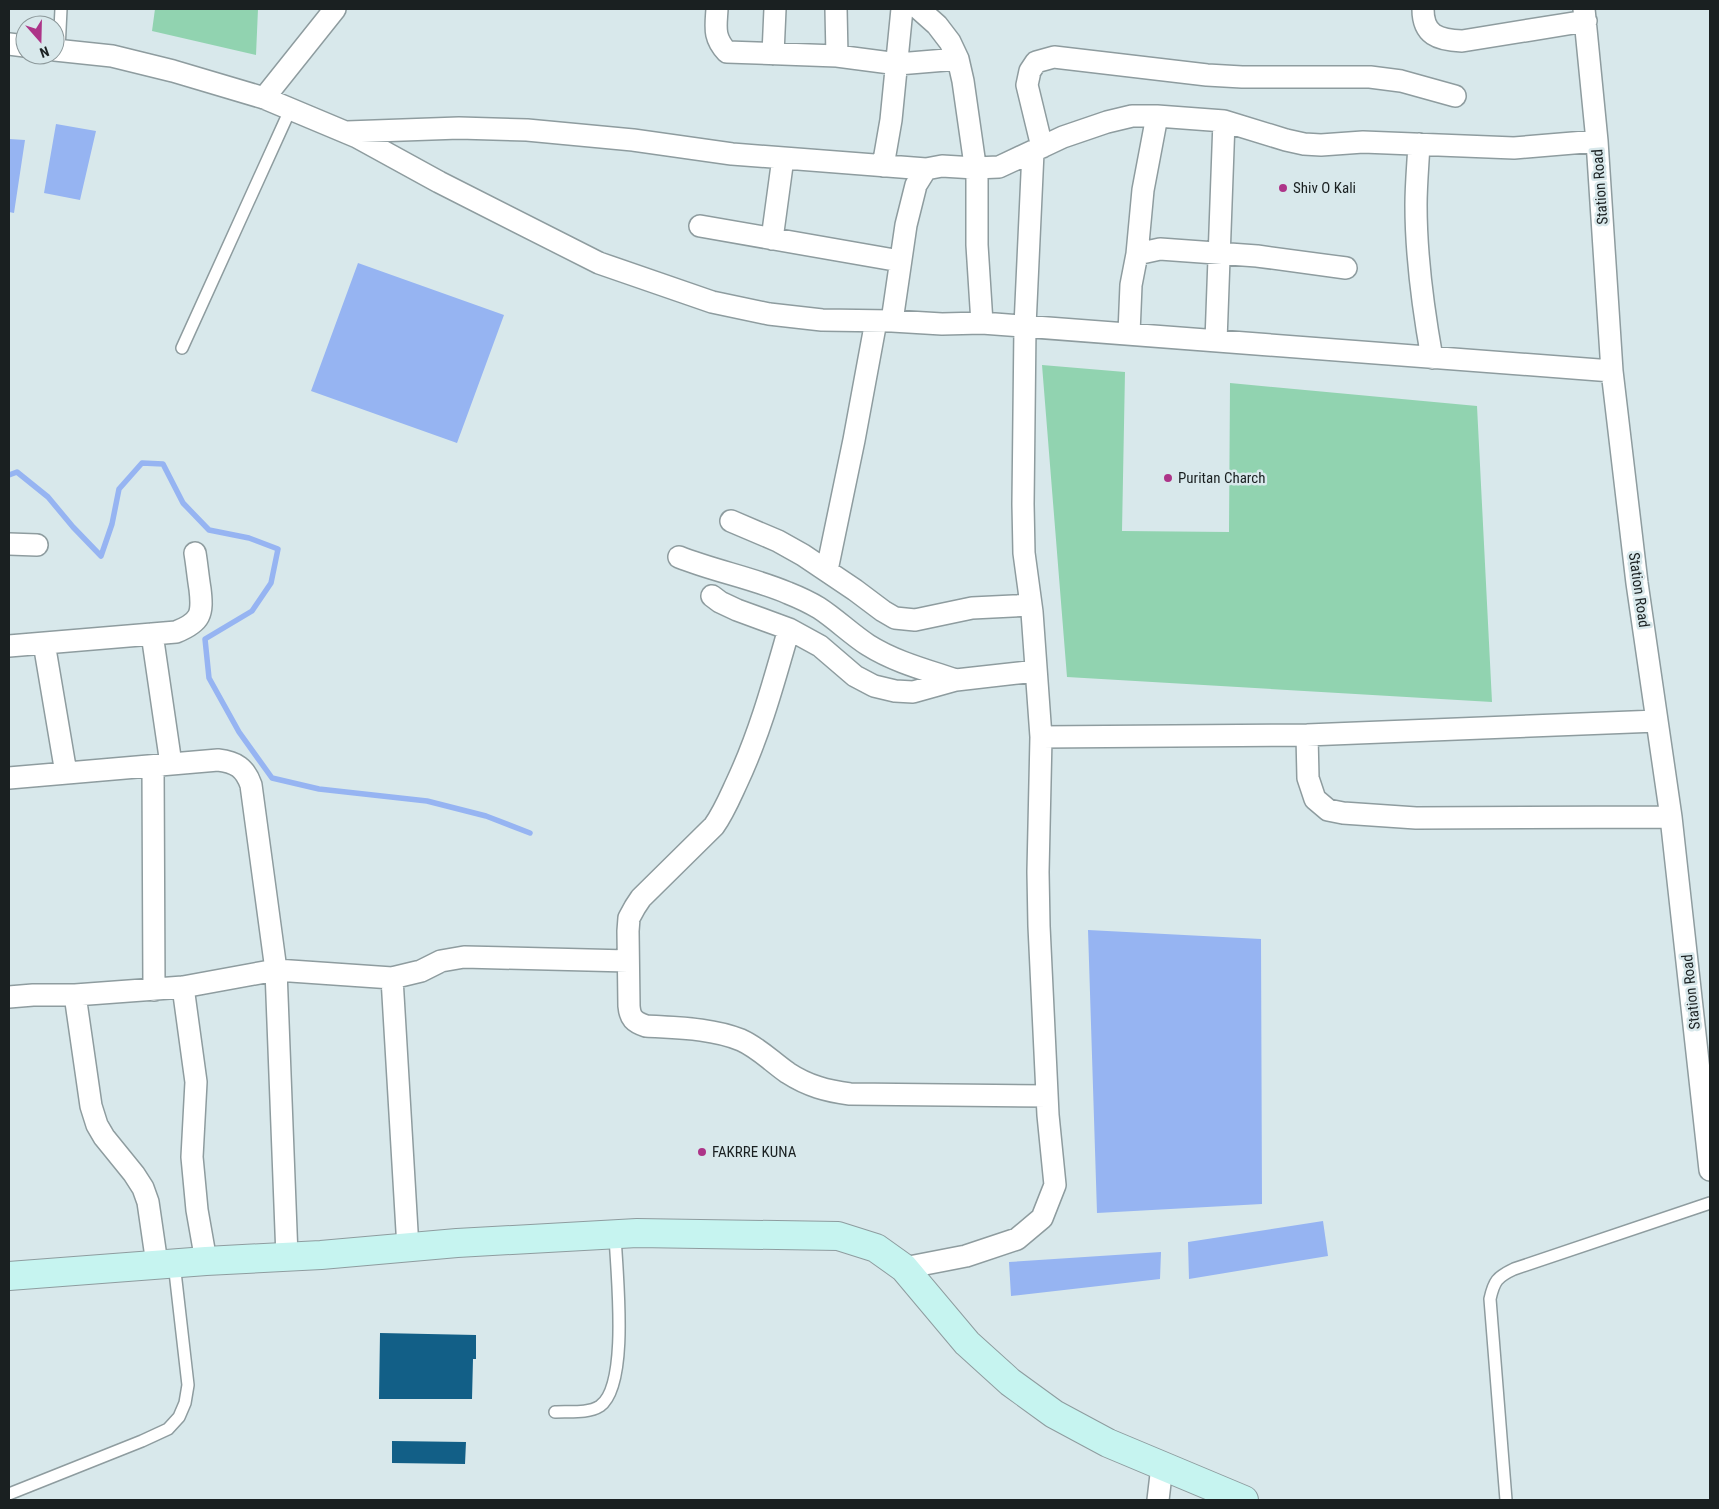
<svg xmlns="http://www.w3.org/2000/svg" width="1719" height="1509" font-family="'Roboto Condensed',sans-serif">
	<rect width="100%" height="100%" fill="#d8e8eb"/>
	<path fill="#91d3b0" d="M 155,9 L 258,9 L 256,55 L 152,31 Z
		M 1042,365 L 1125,372 L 1122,531 L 1229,532 L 1230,383 L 1477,406 L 1492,702 L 1067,677 Z"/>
	<path fill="#96b4f2" d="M 56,124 L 96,131 L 80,200 L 44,193 Z
		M 9,139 L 25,140 L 14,213 L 9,212 Z
		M 358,263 L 504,315 L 457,443 L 311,391 Z
		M 1088,930 L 1261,939 L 1262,1204 L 1097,1213 Z
		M 1323,1221 L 1328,1256 L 1189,1279 L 1188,1242 Z
		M 1161,1252 L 1160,1279 L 1011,1296 L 1009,1262 Z"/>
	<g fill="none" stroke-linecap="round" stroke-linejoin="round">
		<path stroke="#96b4f2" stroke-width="5.5" d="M 9,475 L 17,472 L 48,497 L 73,527 L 101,556 L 112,524 L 119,489 L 142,463 L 163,464 L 183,503 L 209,530 L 249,538 L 278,549 L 271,583 L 252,611 L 205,639 L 209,678 L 239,732 L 272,778 L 319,789 L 427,801 L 486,816 L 530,833"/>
	</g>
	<path fill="#125f87" d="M 380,1333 L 476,1335 L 476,1359 L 473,1359 L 472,1399 L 379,1399 Z
		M 392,1441 L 466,1442 L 465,1464 L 392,1463 Z"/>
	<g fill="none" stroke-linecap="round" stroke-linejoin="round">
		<g stroke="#8e9c9f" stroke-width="14">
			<path id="lane" d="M 59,50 L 61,9
				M 182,348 L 290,110
				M 555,1412 C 568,1411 588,1414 600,1406 C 630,1385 616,1269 615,1234
				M 9,1494 L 142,1441 L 168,1429 L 179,1417 L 185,1403 L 188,1385 L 174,1263
				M 1506,1500 L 1490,1299 C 1494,1281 1497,1277 1514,1269 L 1710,1203"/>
		</g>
		<g stroke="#8e9c9f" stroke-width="24">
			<path id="street" d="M 717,9 C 716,27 713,37 727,52 L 837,56 L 898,64 L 958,59
				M 836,9 L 837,56
				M 919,9 L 937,25 L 950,42 L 958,59 L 963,81 L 977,179 L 977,245 L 982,323
				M 1423,9 C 1423,35 1438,40 1462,41 L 1586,21
				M 1584,9 L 1597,141 L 1612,371 L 1637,583 L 1671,817 L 1710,1170
				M 9,44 L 25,46
				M 55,50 L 112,56 L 173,71 L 264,98 L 357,137 L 439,182 L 599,263 L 712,302 L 769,314 L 822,320 L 892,321 L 942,324 L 982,323 L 1612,371
				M 773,54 L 775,9
				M 264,98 L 335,9
				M 347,132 L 459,128 L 527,130 L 633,140 L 732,154 L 926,169
				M 1419,144 C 1418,164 1416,185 1416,205 C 1416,257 1423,308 1432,358
				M 1042,147 L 1027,85 L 1030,71 L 1036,62 L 1054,57 L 1207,75 L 1242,77 L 1370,77 L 1401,81 L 1455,96
				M 883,166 L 891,120 L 902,9
				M 700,226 L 900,261
				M 772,239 L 783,158
				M 1137,254 L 1160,249 L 1257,256 L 1346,268
				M 892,321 L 906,225 L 916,185 L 926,169 L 942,166 L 975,168 L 999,167 L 1063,137 L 1107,122 L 1132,116 L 1157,116 L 1224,121 L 1286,140 L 1304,144 L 1321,145 L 1363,142 L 1514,148 L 1597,141
				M 1129,333 L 1131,285 L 1137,254 L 1143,190 L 1157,116
				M 1216,341 L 1224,121
				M 731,521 L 778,541 L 803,555 L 855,590 L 883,611 L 895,618 L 915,620 L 972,608 L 1031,605
				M 9,544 L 37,545
				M 679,557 C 714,571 753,578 788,593 C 798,597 809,602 819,608 C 836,619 851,634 868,645 C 895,662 926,670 956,680
				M 827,570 L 854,440 L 876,321
				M 712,596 L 720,602 L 737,610 L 789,629 L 820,646 L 855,676 L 874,686 L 895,691 L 913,692 L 956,680 L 1036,671
				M 789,629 C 774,681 760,733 737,782 C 730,797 724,812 714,826 L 641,898 L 635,907 L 629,918 L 628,931 L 629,1006 C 630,1018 634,1022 646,1026 C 677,1028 711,1028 741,1040 C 759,1048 772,1062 788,1073 C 808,1086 827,1091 850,1094 L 1047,1096
				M 152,634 L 171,764
				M 44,643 L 66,773
				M 9,646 L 176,632 C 201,622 203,614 200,589 C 198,577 197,565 195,553
				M 1307,735 L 1308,778 L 1315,799 L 1328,810 L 1343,813 L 1416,818 L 1671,817
				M 1041,737 L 1307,735 L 1657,721
				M 153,766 L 154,990
				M 9,778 L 218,760 C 236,762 245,768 251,785 L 276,970 L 287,1257
				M 392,978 L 408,1248
				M 183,987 L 196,1082 L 192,1157 L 197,1210 L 206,1261
				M 75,995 L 91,1106 L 97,1125 L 104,1137 L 134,1174 L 143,1188 L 148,1202 L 157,1264
				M 9,997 L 33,995 L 75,995 L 183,987 L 276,970 L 392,978 L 421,971 L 441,961 L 464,957 L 628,961
				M 904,1268 L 966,1256 L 1017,1239 L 1042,1218 L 1055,1185 L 1048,1115 L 1039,926 L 1038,872 L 1041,737 L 1032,612 L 1024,553 L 1023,504 L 1025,326 L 1033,152
				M 1158,1500 L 1162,1466"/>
		</g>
		<g stroke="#8e9c9f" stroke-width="30">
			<path id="secondary" d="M 9,1276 L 206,1261 L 321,1255 L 457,1243 L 637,1233 L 838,1236 L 876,1248 L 904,1268 L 967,1343 L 1010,1382 L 1054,1414 L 1108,1443 L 1244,1500"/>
		</g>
		<use href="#lane" stroke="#fff" stroke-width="11"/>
		<use href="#street" stroke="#fff" stroke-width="21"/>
		<use href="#secondary" stroke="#c6f4f0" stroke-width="28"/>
	</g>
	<g fill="#ad3488" stroke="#d8e8eb" stroke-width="2">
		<circle cx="1283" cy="188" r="5"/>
		<circle cx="1168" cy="478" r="5"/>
		<circle cx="702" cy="1152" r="5"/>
	</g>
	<g text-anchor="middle" stroke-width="5" stroke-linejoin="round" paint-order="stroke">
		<g font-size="15" fill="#1a2021" stroke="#d8e8eb">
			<text transform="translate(1600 187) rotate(-94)" y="5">Station Road</text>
			<text transform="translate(1639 590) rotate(82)" y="5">Station Road</text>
			<text transform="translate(1691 992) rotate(-96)" y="5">Station Road</text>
		</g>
		<g font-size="15" fill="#1a2021" stroke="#d8e8eb" text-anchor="start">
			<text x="1293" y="193">Shiv O Kali</text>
			<text x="1178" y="483">Puritan Charch</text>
			<text x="712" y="1157">FAKRRE KUNA</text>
		</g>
	</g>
	<rect width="1719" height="1509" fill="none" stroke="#1a2021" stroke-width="20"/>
	<g transform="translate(40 40) rotate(160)"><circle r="24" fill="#d8e8eb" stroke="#8c989a"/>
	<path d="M0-4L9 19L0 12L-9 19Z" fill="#ad3488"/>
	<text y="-8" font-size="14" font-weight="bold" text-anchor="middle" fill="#1a2021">N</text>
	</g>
</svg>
